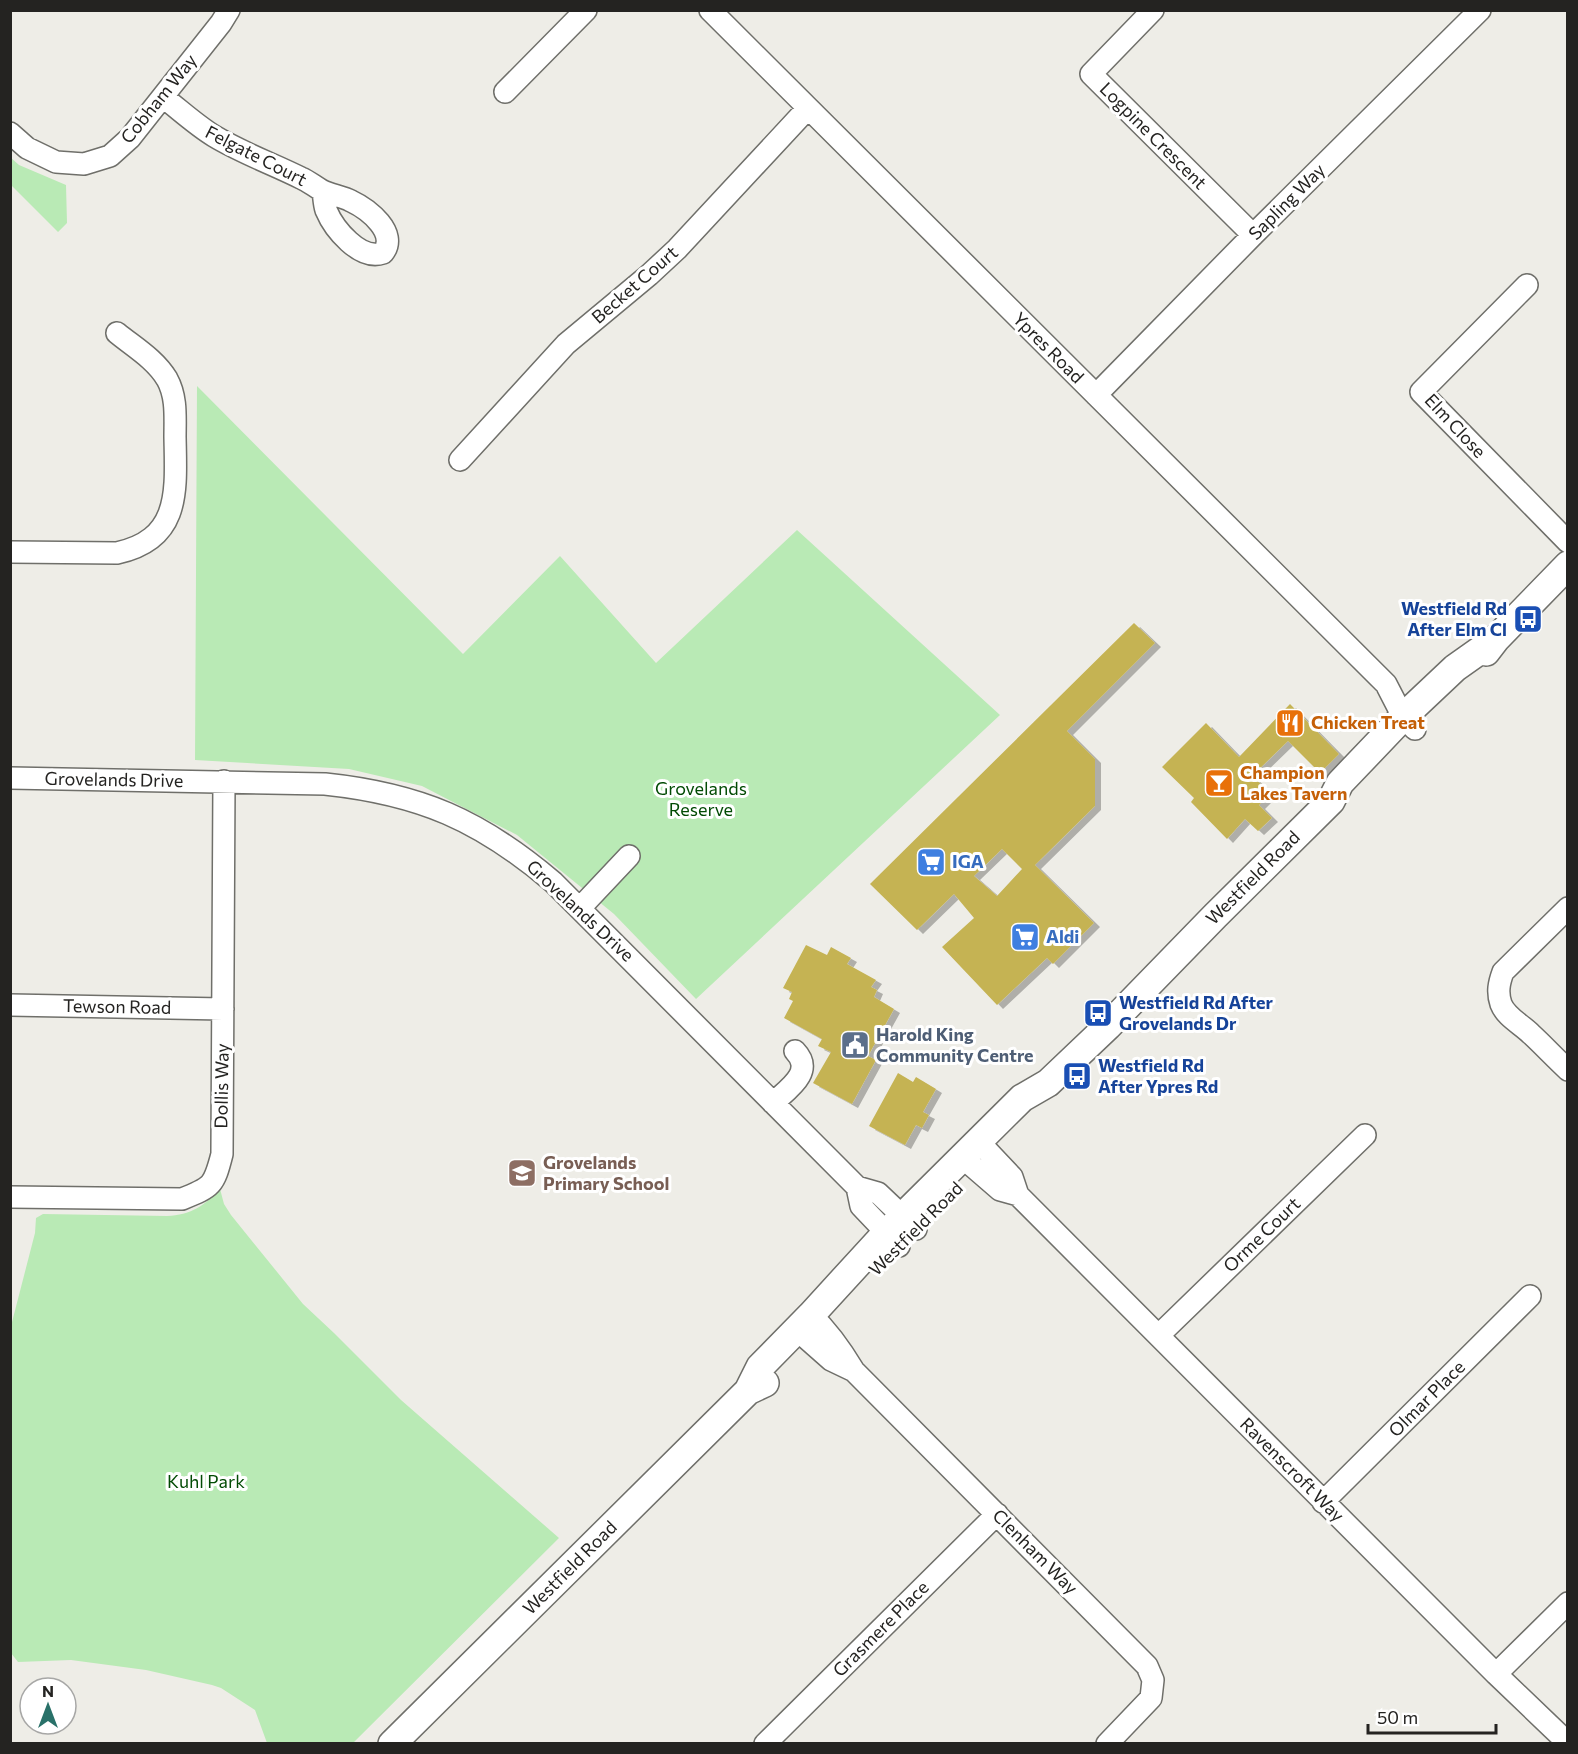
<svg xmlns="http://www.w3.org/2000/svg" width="1578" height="1754" font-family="Commissioner,sans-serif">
	<defs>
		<filter id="shadow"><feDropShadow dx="6" dy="4" stdDeviation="0" flood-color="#0004"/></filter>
	</defs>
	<rect width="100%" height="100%" fill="#eeede7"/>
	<path fill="#b9eab5" d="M 10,157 L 19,165 L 66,185 L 67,223 L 58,232 L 11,185 Z
		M 197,386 L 463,654 L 560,556 L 656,663 L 797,530 L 1000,715 L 696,999 L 614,914 L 517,835 L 422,786 L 349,769 L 195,760 Z
		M 220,1189 L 224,1204 L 231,1215 L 303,1304 L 334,1333 L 401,1400 L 559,1538 L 353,1743 L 267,1743 L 255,1710 L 221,1688 L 212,1685 L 146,1670 L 71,1660 L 18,1662 L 11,1653 L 11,1326 L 35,1233 L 36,1218 L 43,1214 L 167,1216 C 191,1215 204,1206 220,1189 Z"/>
	<path fill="#c5b353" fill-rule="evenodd" filter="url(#shadow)" d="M 1134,623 L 1155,643 L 1067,731 L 1095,759 L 1095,806 L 1035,865 L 1094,923 L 1053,964 L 1047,958 L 997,1005 L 942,947 L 974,918 L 954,894 L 917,930 L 870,884 ZM 1002,849 L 1022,869 L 997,896 L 974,876 Z
		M 1290,704 L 1339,754 L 1320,773 L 1288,741 L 1252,776 L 1266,789 L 1261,794 L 1265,799 L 1259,805 L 1272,818 L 1258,831 L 1245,819 L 1227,839 L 1191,802 L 1194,798 L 1162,767 L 1206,723 L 1239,757 Z
		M 806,945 L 827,955 L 831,947 L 851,958 L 847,964 L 876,980 L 871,987 L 877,990 L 874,997 L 894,1009 L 868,1056 L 876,1060 L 852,1104 L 813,1083 L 831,1052 L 818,1046 L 822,1039 L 784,1018 L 793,1001 L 789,999 L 792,992 L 783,988 Z
		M 898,1073 L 913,1082 L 916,1077 L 936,1089 L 923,1112 L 929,1115 L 922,1128 L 916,1125 L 905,1145 L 869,1126 Z"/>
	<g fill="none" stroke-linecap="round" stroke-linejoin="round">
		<g stroke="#6f6f6a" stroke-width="24">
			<path id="minor" d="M 710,10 L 1386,684 L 1403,717 L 1415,729
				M 1153,10 L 1091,74 L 1253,235
				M 505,92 L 586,10
				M 163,97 C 180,110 196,125 214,136 C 242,153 273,164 301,178 C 308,181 314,186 321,190 C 330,195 342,196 351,201 C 368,209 399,233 383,253 C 360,261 334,229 326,210 C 324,204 324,197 323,191
				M 10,133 L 27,148 L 56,162 L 84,164 L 110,156 L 130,138 L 221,23 L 229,10
				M 1527,285 L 1421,392 L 1568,542
				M 1096,395 L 1253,235 L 1480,10
				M 460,460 L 566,344 L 649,275 L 677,249 L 808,108
				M 10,552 L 117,553 C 181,539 176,491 175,437 C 175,417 177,397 167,379 C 155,359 134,347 117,333
				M 10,778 L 325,784 C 420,794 480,820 553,882 L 857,1187 L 878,1193 L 916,1229
				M 580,908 L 629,856
				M 1568,908 L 1503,972 C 1499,983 1497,992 1501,1004 C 1506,1017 1521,1024 1531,1034 C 1543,1045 1555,1058 1568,1070
				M 10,1005 L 223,1009
				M 773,1103 C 788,1089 815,1072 795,1051
				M 979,1142 L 1012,1177 L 1018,1195 L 1496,1674 L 1568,1603
				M 963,1158 L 1000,1190 L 1018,1195
				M 857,1187 L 861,1206 L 899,1246
				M 10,1197 L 182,1199 C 212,1187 214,1186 222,1154 L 224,781
				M 811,1315 C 829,1332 842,1351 854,1371 L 1147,1666 L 1153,1680 L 1151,1698 L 1107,1744
				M 797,1330 L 831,1360 L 854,1371
				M 1159,1335 L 1365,1135
				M 1323,1502 L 1530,1296
				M 1496,1674 L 1568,1743
				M 765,1744 L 997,1514"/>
		</g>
		<g stroke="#6f6f6a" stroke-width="30">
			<path id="major" d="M 1486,652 L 1496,639 L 1568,565
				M 748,1391 L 760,1367 L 811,1315 L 886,1233 L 1022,1098 L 1048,1083 L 1108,1026 L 1215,916 L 1331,801 L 1340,783 L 1403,717 L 1455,668 L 1496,639
				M 392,1744 L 748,1391 L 765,1383"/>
		</g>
		<use href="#minor" stroke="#fff" stroke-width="21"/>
		<use href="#major" stroke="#fff" stroke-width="27"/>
	</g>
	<defs>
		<g id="bus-square" transform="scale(1.5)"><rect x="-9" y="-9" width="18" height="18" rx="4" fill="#1a4fb4" stroke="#fff"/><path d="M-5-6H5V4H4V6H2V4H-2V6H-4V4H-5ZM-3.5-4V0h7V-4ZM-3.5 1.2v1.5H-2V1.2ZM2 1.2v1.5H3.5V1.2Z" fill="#fff"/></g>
		<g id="restaurant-square" transform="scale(1.5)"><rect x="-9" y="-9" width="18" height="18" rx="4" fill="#e8710a" stroke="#fff"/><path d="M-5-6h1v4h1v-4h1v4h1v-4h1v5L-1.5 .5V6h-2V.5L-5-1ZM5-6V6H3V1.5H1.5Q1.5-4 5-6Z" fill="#fff"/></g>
		<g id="bar-square" transform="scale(1.5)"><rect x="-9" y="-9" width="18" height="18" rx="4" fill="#e8710a" stroke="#fff"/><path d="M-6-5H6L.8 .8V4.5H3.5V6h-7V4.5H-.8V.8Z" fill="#fff"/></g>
		<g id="supermarket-square" transform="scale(1.5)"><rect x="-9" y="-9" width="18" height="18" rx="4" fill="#3f7fe0" stroke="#fff"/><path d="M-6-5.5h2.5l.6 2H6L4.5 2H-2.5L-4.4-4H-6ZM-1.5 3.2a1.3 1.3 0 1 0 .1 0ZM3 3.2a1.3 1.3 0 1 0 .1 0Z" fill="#fff"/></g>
		<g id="civic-square" transform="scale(1.5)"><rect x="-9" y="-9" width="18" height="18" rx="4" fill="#5c6f8a" stroke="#fff"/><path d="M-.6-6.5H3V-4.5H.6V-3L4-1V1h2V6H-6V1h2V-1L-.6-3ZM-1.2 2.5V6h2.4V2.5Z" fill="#fff"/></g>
		<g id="school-square" transform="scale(1.5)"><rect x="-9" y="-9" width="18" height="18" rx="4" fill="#8d6e63" stroke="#fff"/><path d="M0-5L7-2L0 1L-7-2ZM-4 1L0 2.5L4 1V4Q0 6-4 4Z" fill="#fff"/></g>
	</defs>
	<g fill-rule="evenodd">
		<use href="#bus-square" x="1528" y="619"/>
		<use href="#restaurant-square" x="1290" y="723"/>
		<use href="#bar-square" x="1219" y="783"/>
		<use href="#supermarket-square" x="931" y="862"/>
		<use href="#supermarket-square" x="1025" y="937"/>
		<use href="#bus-square" x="1098" y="1013"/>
		<use href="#civic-square" x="855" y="1045"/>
		<use href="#bus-square" x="1077" y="1076"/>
		<use href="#school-square" x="522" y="1173"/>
	</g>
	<g text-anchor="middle" stroke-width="6" stroke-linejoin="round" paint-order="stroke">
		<g font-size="18" fill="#242321" stroke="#fff">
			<text transform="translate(159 99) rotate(-51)" y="6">Cobham Way</text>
			<text transform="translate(1153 136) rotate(45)" y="6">Logpine Crescent</text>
			<text transform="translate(256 156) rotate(27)" y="6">Felgate Court</text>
			<text transform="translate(1287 202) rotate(-45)" y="6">Sapling Way</text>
			<text transform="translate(635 285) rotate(-41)" y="6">Becket Court</text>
			<text transform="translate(1048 348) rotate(45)" y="6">Ypres Road</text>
			<text transform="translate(1455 426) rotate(47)" y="6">Elm Close</text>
			<text transform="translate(114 780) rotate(1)" y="6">Grovelands Drive</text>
			<text transform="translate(1253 878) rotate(-45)" y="6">Westfield Road</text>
			<text transform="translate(580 911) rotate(43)" y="6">Grovelands Drive</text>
			<text transform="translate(117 1007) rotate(1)" y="6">Tewson Road</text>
			<text transform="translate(222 1086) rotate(-89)" y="6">Dollis Way</text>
			<text transform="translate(916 1229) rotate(-45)" y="6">Westfield Road</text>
			<text transform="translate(1262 1235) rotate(-44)" y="6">Orme Court</text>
			<text transform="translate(1427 1399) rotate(-45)" y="6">Olmar Place</text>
			<text transform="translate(1292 1470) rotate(45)" y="6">Ravenscroft Way</text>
			<text transform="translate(1035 1552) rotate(45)" y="6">Clenham Way</text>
			<text transform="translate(570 1568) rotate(-45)" y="6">Westfield Road</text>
			<text transform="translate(881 1629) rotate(-45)" y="6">Grasmere Place</text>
		</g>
		<g font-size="18" font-weight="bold" fill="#164399" stroke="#fff" text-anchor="start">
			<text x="1507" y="615" text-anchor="end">Westfield Rd<tspan x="1507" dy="21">After Elm Cl</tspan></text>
			<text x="1119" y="1009">Westfield Rd After<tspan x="1119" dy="21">Grovelands Dr</tspan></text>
			<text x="1098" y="1072">Westfield Rd<tspan x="1098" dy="21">After Ypres Rd</tspan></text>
		</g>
		<g font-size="18" font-weight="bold" fill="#c56008" stroke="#fff" text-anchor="start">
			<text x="1311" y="729">Chicken Treat</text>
			<text x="1240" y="779">Champion<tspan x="1240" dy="21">Lakes Tavern</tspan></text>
		</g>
		<g font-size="18" fill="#024b04" stroke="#fff">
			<text x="701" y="795">Grovelands<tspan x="701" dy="21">Reserve</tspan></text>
			<text x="206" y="1488">Kuhl Park</text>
		</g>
		<g font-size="18" font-weight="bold" fill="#366cbe" stroke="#fff" text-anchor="start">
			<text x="952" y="868">IGA</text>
			<text x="1046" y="943">Aldi</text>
		</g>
		<g font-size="18" font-weight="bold" fill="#4e5e75" stroke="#fff" text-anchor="start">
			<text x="876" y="1041">Harold King<tspan x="876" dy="21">Community Centre</tspan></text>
		</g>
		<g font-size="18" font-weight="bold" fill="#785e54" stroke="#fff" text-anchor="start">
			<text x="543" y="1169">Grovelands<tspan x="543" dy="21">Primary School</tspan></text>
		</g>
	</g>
	<rect width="1578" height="1754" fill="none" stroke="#242321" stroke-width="24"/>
	<g transform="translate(48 1706)"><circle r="28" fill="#ffffff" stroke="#a7a7a6" stroke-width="1.5"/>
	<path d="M0-4.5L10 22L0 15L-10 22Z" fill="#297169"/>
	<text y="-9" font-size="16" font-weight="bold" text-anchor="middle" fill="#242321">N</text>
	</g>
	<path d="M1368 1724v9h128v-9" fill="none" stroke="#242321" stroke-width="3"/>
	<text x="1377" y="1724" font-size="18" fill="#242321" stroke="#ffffff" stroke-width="4.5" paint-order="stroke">50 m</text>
</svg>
